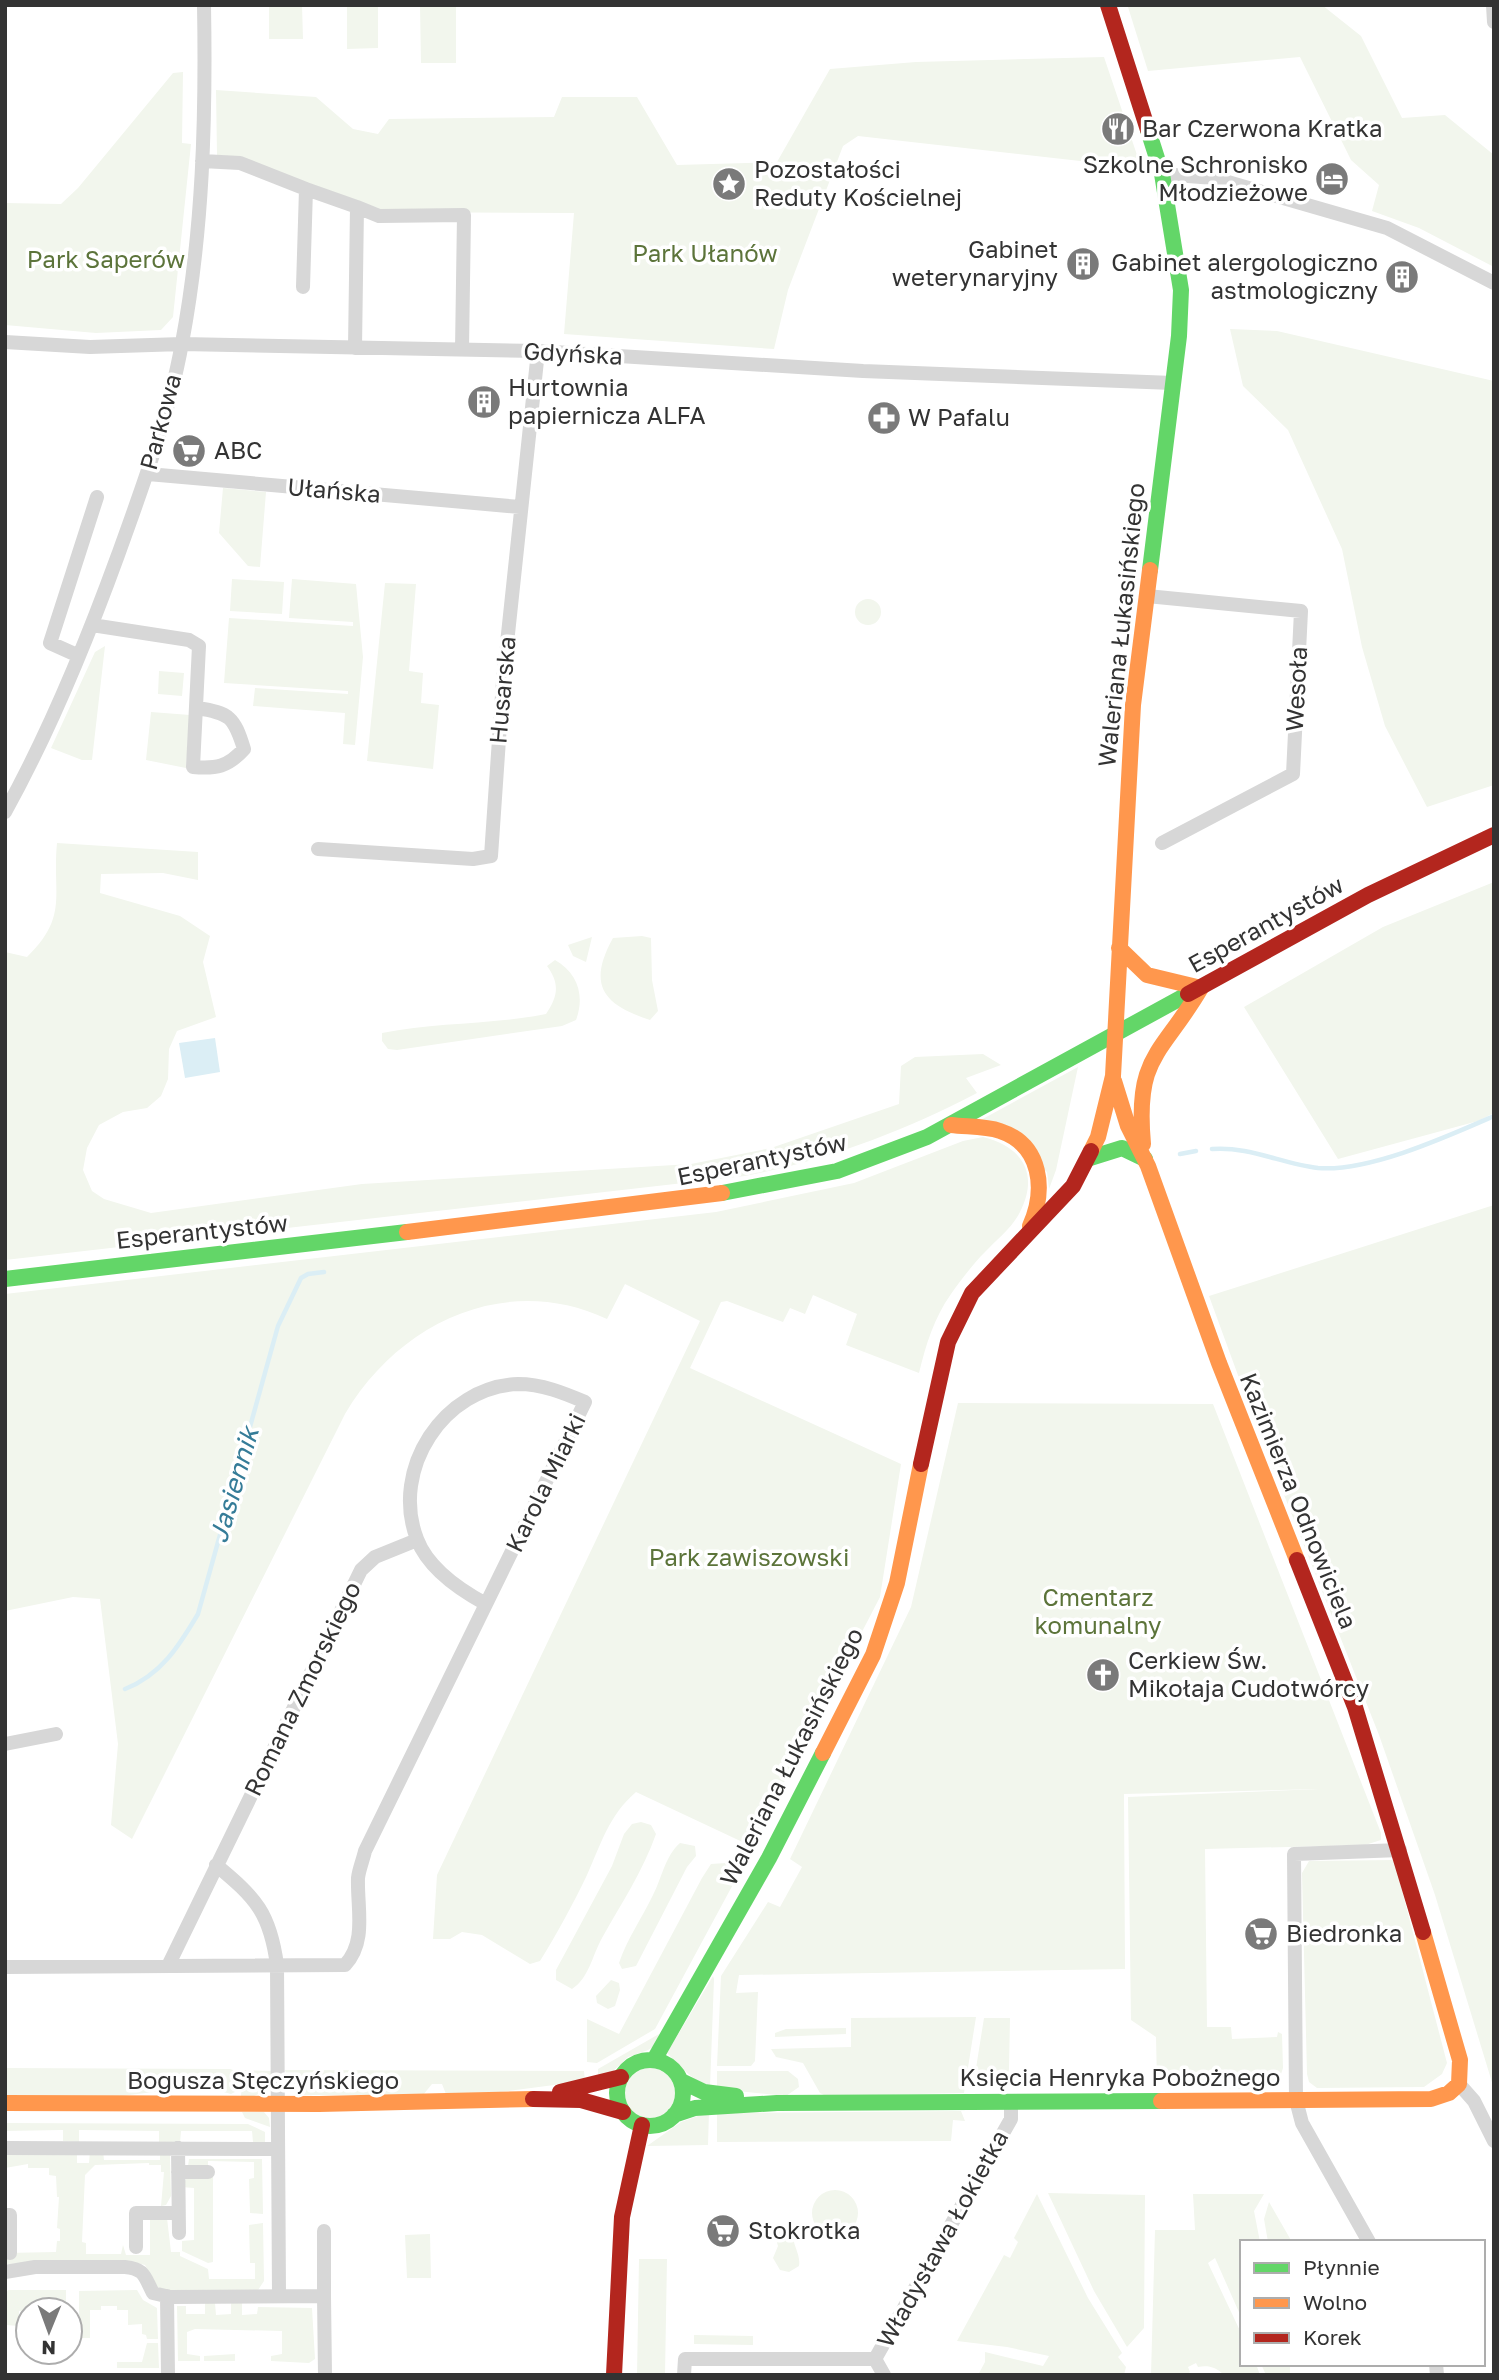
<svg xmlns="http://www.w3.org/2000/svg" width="1499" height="2380" font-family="'Golos Text',sans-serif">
	<rect width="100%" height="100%" fill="#fff"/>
	<path fill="#f2f6ed" d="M 269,5 L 302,5 L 303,39 L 269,39 Z
		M 347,5 L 378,5 L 378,48 L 347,49 Z
		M 420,5 L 456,5 L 456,63 L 421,63 Z
		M 1133,5 L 1322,5 L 1361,36 L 1402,118 L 1445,115 L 1494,155 L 1494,267 L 1419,228 L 1372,211 L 1379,185 L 1351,160 L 1300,57 L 1148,71 L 1128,7 Z
		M 1104,57 L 1138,158 L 1089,162 L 858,136 L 843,146 L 788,290 L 774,349 L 564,334 L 574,213 L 386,212 L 238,157 L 217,155 L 216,90 L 316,97 L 353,129 L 378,134 L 389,119 L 554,117 L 562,97 L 637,97 L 677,165 L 777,162 L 830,69 L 916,62 Z
		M 183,72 L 182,143 L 191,144 L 173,317 L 161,330 L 96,333 L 5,325 L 5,203 L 61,204 L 78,188 L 173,73 Z
		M 1230,329 L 1277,331 L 1494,381 L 1494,785 L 1427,807 L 1385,726 L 1362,647 L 1342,549 L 1288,430 L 1243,386 Z
		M 223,488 L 266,492 L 260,567 L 248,566 L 219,533 Z
		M 232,579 L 284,582 L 282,614 L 230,611 Z
		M 292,579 L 356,584 L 363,657 L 355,745 L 343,744 L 345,713 L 253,706 L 255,688 L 348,694 L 348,691 L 224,683 L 229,618 L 353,626 L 353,622 L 289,618 Z
		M 385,583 L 416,584 L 409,671 L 423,673 L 421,703 L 439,705 L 433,769 L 367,761 Z
		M855 612a13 13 0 1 1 26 0a13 13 0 1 1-26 0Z
		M 105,646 L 92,760 L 82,760 L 51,748 L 95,652 Z
		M 159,671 L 184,673 L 182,696 L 158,694 Z
		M 151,712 L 190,715 L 186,768 L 146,760 Z
		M 57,843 L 198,852 L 198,880 L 163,873 L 101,874 L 100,893 L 180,916 L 210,936 L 203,962 L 216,1017 L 177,1031 L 169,1049 L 168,1079 L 161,1096 L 147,1108 L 123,1112 L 99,1125 L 87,1148 L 83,1170 L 92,1191 L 104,1199 L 151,1213 L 362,1184 L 691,1164 L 771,1148 L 899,1104 L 901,1066 L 915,1057 L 983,1054 L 1001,1065 L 966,1078 L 977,1093 C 902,1132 828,1160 745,1176 L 5,1260 L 5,952 L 27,957 C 69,916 52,895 57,843 Z
		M 1494,882 L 1494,1113 L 1478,1121 L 1338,1159 L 1244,1007 L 1383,927 Z
		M 642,936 L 651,938 L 652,980 L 658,1011 L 650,1020 C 603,1005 587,985 613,938 Z
		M 592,937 L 586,962 L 573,956 L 568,945 Z
		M 555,960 C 578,973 585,996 576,1020 L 562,1026 L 397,1050 L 388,1049 L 382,1041 L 382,1033 C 436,1022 491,1025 546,1014 C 558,996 560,984 547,966 Z
		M 1078,1067 L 1056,1170 L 1049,1189 L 1047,1172 L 979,1121 Z
		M 983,1137 C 1021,1146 1040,1173 1020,1212 C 1012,1228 997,1239 985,1252 C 973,1264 961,1280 951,1294 C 934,1318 926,1344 919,1373 L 846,1345 L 857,1314 L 813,1295 L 805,1314 L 790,1308 L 783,1322 L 727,1301 L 721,1302 L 690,1368 L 901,1464 L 880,1597 L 751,1846 L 636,1792 C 609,1815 601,1844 587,1875 C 573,1904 557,1934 540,1961 L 530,1964 L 482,1935 L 462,1932 L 450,1939 L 433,1939 L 437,1875 L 700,1321 L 625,1284 L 607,1319 C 506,1272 399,1322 345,1414 L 132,1839 L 111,1825 L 118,1744 L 100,1599 L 73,1597 L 5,1611 L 5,1294 L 716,1212 L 854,1183 L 963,1141 Z
		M 1494,1205 L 1494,2089 L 1435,1895 L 1379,1735 L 1254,1419 L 1209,1296 Z
		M 958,1403 L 1213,1404 L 1381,1833 L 1381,1840 L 1365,1845 L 1205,1849 L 1207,2027 L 1231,2027 L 1232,2039 L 1277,2037 L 1278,2032 L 1282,2034 L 1283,2068 L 1278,2083 C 1239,2097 1197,2081 1157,2082 L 1156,2037 L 1131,2020 L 1128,1797 L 1319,1789 L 1124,1794 L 1125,1969 L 739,1975 L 736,1993 L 758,1992 L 755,2061 L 751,2066 L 717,2066 L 721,1976 L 768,1902 L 780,1907 L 802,1867 L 790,1859 L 911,1607 Z
		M 641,1822 L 651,1825 L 656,1834 C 643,1871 621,1904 602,1938 C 592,1956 589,1978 572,1989 L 556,1980 L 556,1970 L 612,1866 L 624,1834 L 632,1824 Z
		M 680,1843 L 695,1846 L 696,1856 L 687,1867 L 636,1966 L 622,1969 L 619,1963 C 627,1939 642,1918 653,1895 C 662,1878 665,1856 680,1843 Z
		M 1394,1860 L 1447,2063 L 1442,2074 L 1424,2087 L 1317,2088 L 1309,2082 L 1307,2074 L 1302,1873 L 1309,1861 Z
		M 726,1863 L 745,1869 L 737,1877 L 655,2029 L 597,2063 L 587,2062 L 587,2019 L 619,2034 L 702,1878 L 711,1864 Z
		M 713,1976 L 714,1979 L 710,2088 C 692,2080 681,2067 667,2053 Z
		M 611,1980 L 619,1983 L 620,1990 L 615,2006 L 608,2009 L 597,2003 L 596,1996 Z
		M 976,2017 L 964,2093 L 826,2096 L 820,2093 L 803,2063 L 776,2057 L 771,2049 L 851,2047 L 851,2018 Z
		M 984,2018 L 1010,2018 L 1009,2069 L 1005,2088 L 973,2087 Z
		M 846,2028 L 846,2034 L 775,2037 L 775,2033 L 786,2029 Z
		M 659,2034 L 656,2045 L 648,2050 L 628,2057 L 611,2073 L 598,2078 L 598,2069 Z
		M 5,2068 L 230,2069 L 236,2071 L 237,2091 L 231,2094 L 204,2087 L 162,2086 L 161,2091 L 122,2096 L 5,2096 Z
		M625 2093a25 25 0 1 1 50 0a25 25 0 1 1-50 0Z
		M 242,2070 L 272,2071 L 267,2090 L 254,2096 L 241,2097 Z
		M 285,2070 L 584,2071 L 585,2081 L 486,2094 L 446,2094 L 442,2084 L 432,2084 L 423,2095 L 302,2095 L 291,2088 Z
		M 717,2071 L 788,2071 L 798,2079 L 799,2087 L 786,2096 L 717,2089 Z
		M 961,2111 L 965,2121 L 953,2120 L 951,2141 L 717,2142 L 717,2113 Z
		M 242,2112 L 264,2112 L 269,2118 L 270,2127 L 245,2118 Z
		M 709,2112 L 708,2145 L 647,2146 L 681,2122 Z
		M 5,2123 L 248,2124 L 265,2132 L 265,2142 L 253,2142 L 252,2131 L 181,2131 L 180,2143 L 159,2142 L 159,2131 L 79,2130 L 79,2142 L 63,2141 L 63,2130 L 5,2131 Z
		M 77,2151 L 77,2163 L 89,2163 L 90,2151 L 103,2151 L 104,2160 L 160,2160 L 160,2152 L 170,2153 L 170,2157 L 171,2196 L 166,2205 L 161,2206 L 164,2172 L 161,2172 L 161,2165 L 149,2165 L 149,2163 L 95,2165 L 85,2175 L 82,2242 L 86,2243 L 86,2254 L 121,2254 L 123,2245 L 126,2255 L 150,2255 L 150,2218 L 167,2218 L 171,2252 L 180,2252 L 180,2256 L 208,2269 L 209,2279 L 255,2279 L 255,2263 L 250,2263 L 249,2225 L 263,2223 L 264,2281 L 258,2290 L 167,2290 L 157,2287 L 145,2265 L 130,2261 L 5,2264 L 5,2253 L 56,2252 L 57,2241 L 60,2241 L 60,2229 L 57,2228 L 59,2197 L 57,2197 L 56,2176 L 49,2175 L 49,2168 L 28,2168 L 28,2164 L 5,2168 L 5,2154 Z
		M 189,2159 L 262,2159 L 263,2214 L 250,2213 L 249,2179 L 254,2178 L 254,2162 L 208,2161 L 208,2165 L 188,2166 Z
		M 187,2177 L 213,2177 L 213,2262 L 208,2263 L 182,2251 L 182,2241 L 194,2240 L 194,2188 L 181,2187 Z
		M812 2213a23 23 0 1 1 46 0a23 23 0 1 1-46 0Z
		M 1048,2193 L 1145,2195 L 1144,2328 L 1127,2347 L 1094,2291 Z
		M 1037,2194 L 1088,2298 L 1122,2353 L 1118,2357 L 1126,2367 L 1124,2375 L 978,2375 L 985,2362 L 985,2352 L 1043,2366 L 1049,2356 L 1007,2347 L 957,2341 L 1004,2255 L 1010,2258 L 1018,2242 L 1014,2238 Z
		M 1193,2194 L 1264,2194 L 1254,2211 L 1260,2242 L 1242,2242 L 1242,2319 L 1215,2258 L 1208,2263 L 1242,2335 L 1242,2364 L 1256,2364 L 1260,2375 L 1224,2375 C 1216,2367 1208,2365 1198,2367 L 1196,2363 L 1188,2367 L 1190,2372 L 1187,2375 L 1151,2375 L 1155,2230 L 1195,2230 Z
		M 1269,2202 L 1292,2242 L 1268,2242 L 1264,2219 Z
		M 782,2227 L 793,2235 C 793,2246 801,2255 799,2266 L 789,2272 L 780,2270 L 773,2258 L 778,2246 L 774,2232 Z
		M 430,2234 L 431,2278 L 407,2278 L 405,2235 Z
		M 639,2259 L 667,2259 L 665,2375 L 637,2375 Z
		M 8,2290 L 66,2290 L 66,2310 L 30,2306 L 30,2310 L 19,2311 L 19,2326 L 6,2325 L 5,2335 L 5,2295 Z
		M 137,2290 L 143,2300 L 157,2308 L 158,2339 L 147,2339 L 146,2335 L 142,2334 L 142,2324 L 128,2325 L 128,2310 L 117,2310 L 117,2306 L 101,2306 L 101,2310 L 90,2310 L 90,2338 L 79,2338 L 79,2291 Z
		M 205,2303 L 215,2303 L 216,2315 L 231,2314 L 231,2303 L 242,2303 L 242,2315 L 257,2314 L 258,2307 L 312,2308 L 315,2359 L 309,2363 L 271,2361 L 271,2356 L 282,2354 L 282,2331 L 195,2329 L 187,2332 L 187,2354 L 200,2356 L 200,2361 L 178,2361 L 177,2306 L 186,2306 L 186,2314 L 205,2314 Z
		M 694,2335 L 753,2336 L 753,2345 L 694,2344 Z
		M 147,2343 L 158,2343 L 159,2368 L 117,2368 L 117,2362 L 142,2362 Z
		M 235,2354 L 235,2361 L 204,2361 L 204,2356 Z
		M 1261,2364 L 1290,2364 L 1290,2375 L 1266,2375 Z"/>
	<path fill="#dbeef5" d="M 215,1038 L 220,1072 L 185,1078 L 179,1043 Z"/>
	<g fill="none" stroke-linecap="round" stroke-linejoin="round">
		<path stroke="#dbeef5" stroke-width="4.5" d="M 1212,1149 C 1249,1146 1282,1164 1318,1168 C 1369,1172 1446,1137 1494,1116
			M 1180,1154 L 1196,1151
			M 125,1689 C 161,1675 179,1646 198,1614 L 278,1326 L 301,1278 L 308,1274 L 324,1272"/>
		<path stroke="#d7d7d7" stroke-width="14" d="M 1493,5 L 1494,22
			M 202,161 L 240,163 L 306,189 L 303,287
			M 1162,174 L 1214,178 L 1387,228 L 1494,283
			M 306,189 L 357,207 L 355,348
			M 357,207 L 379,216 L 464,215 L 462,350
			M 5,342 L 90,347 L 182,344 L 538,351 L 863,371 L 1173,383
			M 148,474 L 520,507
			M 1147,596 L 1301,611 L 1293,774 L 1162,843
			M 92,625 L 189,640 L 199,646 L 193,767 C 216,769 228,767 244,749 C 234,717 230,713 197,708
			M 79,656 L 50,643 L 97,497
			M 5,812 C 50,731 86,643 118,555 C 143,486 169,415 182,343 C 203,232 206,118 204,5
			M 318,849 L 473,859 L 491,856 L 503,681 L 538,351
			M 5,1744 L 56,1734
			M 216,1865 C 256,1898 270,1913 277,1965 L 279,2295
			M 168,1966 L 361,1570 L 375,1557 L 417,1540
			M 5,1967 L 345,1965 C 367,1941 357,1909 358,1878 C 359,1869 363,1860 365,1851 L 585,1402 C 564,1393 542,1384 518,1384 C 444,1387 390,1469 417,1539 C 428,1568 460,1590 486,1604
			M 1459,2084 L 1474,2101 L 1494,2141
			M 5,2148 L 278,2149
			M 178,2148 L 179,2233
			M 178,2172 L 208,2172
			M 5,2215 L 10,2215 L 10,2253
			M 324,2231 L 324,2296
			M 1369,2242 L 1302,2123 L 1296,2100 L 1294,1854 L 1400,1850
			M 136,2247 L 136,2213 L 178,2213
			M 5,2272 L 35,2267 L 125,2267 C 145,2269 144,2276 153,2293 L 170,2297 L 324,2296 L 325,2375
			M 167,2296 L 168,2375
			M 1436,2364 L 1437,2375
			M 684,2375 L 685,2359 L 875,2359
			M 884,2375 L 875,2359 L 1011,2119 L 1011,2102"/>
		<path stroke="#63d668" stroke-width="16" d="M 1148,130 L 1162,174 L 1181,290 L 1179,336 L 1150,570
			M 1090,1158 L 1122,1148 L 1145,1159
			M 722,1193 L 837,1171 L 927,1137 L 1188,994
			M 5,1279 L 407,1232
			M 654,2060 L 769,1858 L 823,1753
			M617 2093a33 33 0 1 1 66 0a33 33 0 1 1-66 0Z
			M 681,2081 L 704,2092 L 736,2096
			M 674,2115 L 695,2108 L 777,2103 L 1161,2101"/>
		<path stroke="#ff974d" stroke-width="16" d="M 1119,948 L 1147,975 L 1201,988 C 1161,1056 1135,1055 1143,1144
			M 1114,1081 L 1128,1126 L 1148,1166 L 1219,1363 L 1297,1560
			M 951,1125 C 967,1127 985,1126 1000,1131 C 1042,1145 1046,1190 1030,1226
			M 1091,1151 L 1098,1137 L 1113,1076 L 1133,705 L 1150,570
			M 407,1232 L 722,1193
			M 823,1753 L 873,1655 L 897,1583 L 921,1464
			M 1161,2101 L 1431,2099 L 1449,2093 L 1459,2084 L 1460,2060 L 1423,1932
			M 5,2103 L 319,2104 L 533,2099"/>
		<path stroke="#b3261e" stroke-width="16" d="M 1108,5 L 1148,130
			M 1188,994 L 1368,895 L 1494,835
			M 921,1464 L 948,1342 L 972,1293 L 1073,1186 L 1091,1151
			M 1297,1560 L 1355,1707 L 1423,1932
			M 560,2092 L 621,2077
			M 533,2099 L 581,2100 L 623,2112
			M 614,2375 L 622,2217 L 642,2125"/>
	</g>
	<defs>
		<g id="restaurant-disc" transform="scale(1.75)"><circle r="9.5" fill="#7a7a7a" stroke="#fff"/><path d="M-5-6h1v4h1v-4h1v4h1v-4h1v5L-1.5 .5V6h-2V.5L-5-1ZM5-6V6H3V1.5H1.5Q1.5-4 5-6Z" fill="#fff"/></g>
		<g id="hotel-disc" transform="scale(1.75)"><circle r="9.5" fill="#7a7a7a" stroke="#fff"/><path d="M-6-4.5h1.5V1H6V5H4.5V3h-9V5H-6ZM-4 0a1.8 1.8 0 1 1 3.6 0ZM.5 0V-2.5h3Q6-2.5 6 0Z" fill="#fff"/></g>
		<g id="sight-disc" transform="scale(1.75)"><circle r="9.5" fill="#7a7a7a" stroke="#fff"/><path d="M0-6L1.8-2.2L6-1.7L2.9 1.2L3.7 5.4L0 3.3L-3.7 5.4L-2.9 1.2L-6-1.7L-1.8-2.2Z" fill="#fff"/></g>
		<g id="building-disc" transform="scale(1.75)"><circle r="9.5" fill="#7a7a7a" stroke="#fff"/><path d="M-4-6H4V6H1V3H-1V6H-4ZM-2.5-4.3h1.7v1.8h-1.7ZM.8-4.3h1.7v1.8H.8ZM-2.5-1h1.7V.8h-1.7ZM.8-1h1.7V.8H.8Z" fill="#fff"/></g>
		<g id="pharmacy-disc" transform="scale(1.75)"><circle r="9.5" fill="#7a7a7a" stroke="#fff"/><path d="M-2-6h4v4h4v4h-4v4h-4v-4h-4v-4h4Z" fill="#fff"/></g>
		<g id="supermarket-disc" transform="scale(1.75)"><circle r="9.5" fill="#7a7a7a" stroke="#fff"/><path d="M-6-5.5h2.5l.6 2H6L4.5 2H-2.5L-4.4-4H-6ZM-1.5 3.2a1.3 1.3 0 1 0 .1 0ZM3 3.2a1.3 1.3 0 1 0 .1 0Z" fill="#fff"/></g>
		<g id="church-disc" transform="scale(1.75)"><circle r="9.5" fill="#7a7a7a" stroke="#fff"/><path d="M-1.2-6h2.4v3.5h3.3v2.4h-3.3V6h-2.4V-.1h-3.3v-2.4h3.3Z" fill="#fff"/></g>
	</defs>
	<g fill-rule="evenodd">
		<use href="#restaurant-disc" x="1118" y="129"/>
		<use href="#hotel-disc" x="1332" y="179"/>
		<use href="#sight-disc" x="729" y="184"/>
		<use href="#building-disc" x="1083" y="264"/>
		<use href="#building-disc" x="1402" y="277"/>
		<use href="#building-disc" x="484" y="402"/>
		<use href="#pharmacy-disc" x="884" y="418"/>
		<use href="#supermarket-disc" x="189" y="451"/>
		<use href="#church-disc" x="1103" y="1675"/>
		<use href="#supermarket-disc" x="1261" y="1934"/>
		<use href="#supermarket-disc" x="723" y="2231"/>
	</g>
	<g text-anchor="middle" stroke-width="7" stroke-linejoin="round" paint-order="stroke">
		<g font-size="24" fill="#333" stroke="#fff" text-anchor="start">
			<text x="1142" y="137">Bar Czerwona Kratka</text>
			<text x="1308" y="173" text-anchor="end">Szkolne Schronisko<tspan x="1308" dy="28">Młodzieżowe</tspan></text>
			<text x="754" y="178">Pozostałości<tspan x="754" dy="28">Reduty Kościelnej</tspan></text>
			<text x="1058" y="258" text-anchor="end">Gabinet<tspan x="1058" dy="28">weterynaryjny</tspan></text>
			<text x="1378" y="271" text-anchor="end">Gabinet alergologiczno<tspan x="1378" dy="28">astmologiczny</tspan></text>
			<text x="508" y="396">Hurtownia<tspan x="508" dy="28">papiernicza ALFA</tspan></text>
			<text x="908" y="426">W Pafalu</text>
			<text x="214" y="459">ABC</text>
			<text x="1128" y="1669">Cerkiew Św.<tspan x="1128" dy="28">Mikołaja Cudotwórcy</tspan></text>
			<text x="1286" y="1942">Biedronka</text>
			<text x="748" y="2239">Stokrotka</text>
		</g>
		<g font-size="24" fill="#5c743a" stroke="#fff">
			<text x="705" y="262">Park Ułanów</text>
			<text x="106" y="268">Park Saperów</text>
			<text x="749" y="1566">Park zawiszowski</text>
			<text x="1098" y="1606">Cmentarz<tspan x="1098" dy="28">komunalny</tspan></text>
		</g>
		<g font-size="24" fill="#333" stroke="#fff">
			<text transform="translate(573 354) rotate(3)" y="8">Gdyńska</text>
			<text transform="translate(161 422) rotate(-75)" y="8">Parkowa</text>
			<text transform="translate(334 491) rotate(5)" y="8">Ułańska</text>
			<text transform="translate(1122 625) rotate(-84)" y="8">Waleriana Łukasińskiego</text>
			<text transform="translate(1297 689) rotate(-87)" y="8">Wesoła</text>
			<text transform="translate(503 690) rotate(-85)" y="8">Husarska</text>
			<text transform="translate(1266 925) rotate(-29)" y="8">Esperantystów</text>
			<text transform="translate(762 1160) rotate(-12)" y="8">Esperantystów</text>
			<text transform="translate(202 1232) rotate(-6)" y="8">Esperantystów</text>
			<text transform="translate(546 1483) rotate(-64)" y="8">Karola Miarki</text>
			<text transform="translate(1298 1501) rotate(68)" y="8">Kazimierza Odnowiciela</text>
			<text transform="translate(303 1689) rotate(-64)" y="8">Romana Zmorskiego</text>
			<text transform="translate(792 1757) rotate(-63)" y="8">Waleriana Łukasińskiego</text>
			<text x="1120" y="2086">Księcia Henryka Pobożnego</text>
			<text x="263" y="2089">Bogusza Stęczyńskiego</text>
			<text transform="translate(943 2239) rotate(-61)" y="8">Władysława Łokietka</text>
		</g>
		<g font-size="26" font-style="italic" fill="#357c98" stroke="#fff">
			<text transform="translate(234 1485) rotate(-74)" y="9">Jasiennik</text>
		</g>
	</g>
	<rect width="1499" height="2380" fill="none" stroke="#333333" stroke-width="14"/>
	<rect x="1240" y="2240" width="245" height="126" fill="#ffffff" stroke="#adadad" stroke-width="2"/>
	<rect x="1254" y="2263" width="35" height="10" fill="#63d668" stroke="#adadad" stroke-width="2"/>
	<text x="1303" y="2275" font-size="21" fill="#333333">Płynnie</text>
	<rect x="1254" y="2298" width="35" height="10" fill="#ff974d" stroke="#adadad" stroke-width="2"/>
	<text x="1303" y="2310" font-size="21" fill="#333333">Wolno</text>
	<rect x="1254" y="2333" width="35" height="10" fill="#b3261e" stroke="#adadad" stroke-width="2"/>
	<text x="1303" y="2345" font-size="21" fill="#333333">Korek</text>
	<g transform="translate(49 2331) rotate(181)"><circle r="33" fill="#ffffff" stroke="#adadad" stroke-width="2"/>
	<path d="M0-5L12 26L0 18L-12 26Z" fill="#7a7a7a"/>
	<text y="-10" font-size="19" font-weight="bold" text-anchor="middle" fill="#333333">N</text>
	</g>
</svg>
